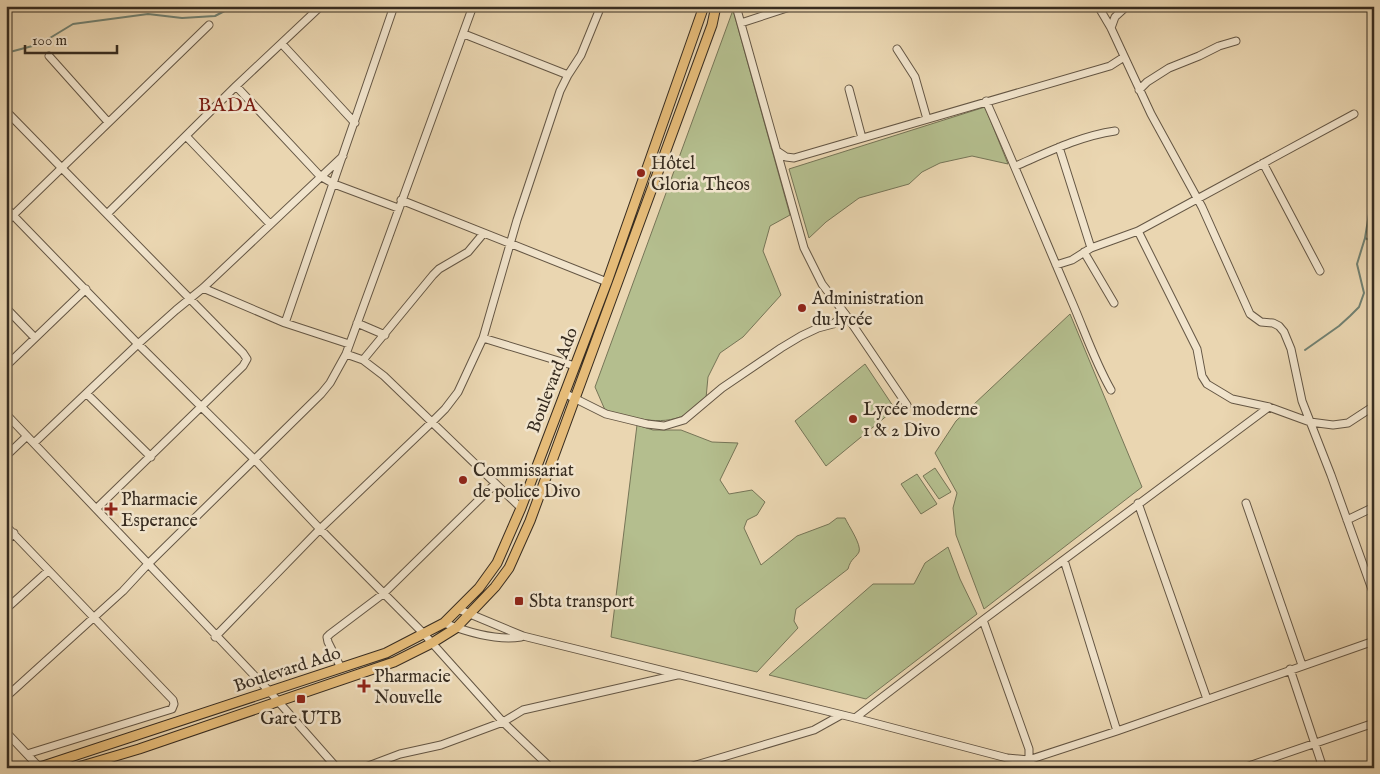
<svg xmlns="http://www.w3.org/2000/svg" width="1380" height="774" font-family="'IM FELL English',serif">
	<rect width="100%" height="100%" fill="#ead6b1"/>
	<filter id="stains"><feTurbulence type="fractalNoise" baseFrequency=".004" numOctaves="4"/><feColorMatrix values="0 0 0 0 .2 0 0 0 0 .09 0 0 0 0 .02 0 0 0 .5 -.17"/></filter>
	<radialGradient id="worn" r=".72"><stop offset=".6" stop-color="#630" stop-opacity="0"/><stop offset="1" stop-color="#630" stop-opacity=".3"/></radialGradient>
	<path fill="#b4be8e" stroke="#767557" d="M 733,10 L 790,215 L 770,226 L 763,251 L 781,295 L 743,337 L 720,353 L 708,377 L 706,398 C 700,403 693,411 685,415 C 660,427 630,417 605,410 L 595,387 Z
		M 985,107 L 1008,164 L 972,156 L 940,163 L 922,172 L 909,184 L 859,198 L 826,222 L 809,238 L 789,169 Z
		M 1070,314 L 1142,487 L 984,609 L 956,535 L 953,508 L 957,493 L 935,453 L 956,421 Z
		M 865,364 L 895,409 L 826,466 L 795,421 Z
		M 637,425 L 653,430 L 681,430 L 712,442 L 738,443 L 720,480 L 729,494 L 752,490 L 765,502 L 757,515 L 747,520 L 744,528 L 761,565 L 797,536 L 829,524 L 837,518 L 845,518 C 848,525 862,545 859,552 C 855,559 851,558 848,569 L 796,609 L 794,621 L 798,628 L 757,672 L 611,637 Z
		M 935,468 L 951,492 L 939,499 L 923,476 Z
		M 917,474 L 937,504 L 921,514 L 901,484 Z
		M 948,547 L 960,579 L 977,614 L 866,699 L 769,675 L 873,584 L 914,584 L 925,563 Z"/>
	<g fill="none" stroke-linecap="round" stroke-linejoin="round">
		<path stroke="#718172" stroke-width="2" d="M 6,53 L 40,44 L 73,24 L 148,14 L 182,18 L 215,16 L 234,6
			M 1374,137 C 1368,144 1371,156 1374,165
			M 1365,238 L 1374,242
			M 1305,350 L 1339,326 L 1350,316 L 1359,307 L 1364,293 L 1357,264 L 1365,238 L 1374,184
			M 130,766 L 131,768"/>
		<g stroke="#645644" stroke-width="9">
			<path id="minor" d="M 736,6 L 804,248 L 822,284 L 846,315 L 907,405
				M 1098,6 L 1111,28 L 1151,114 L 1202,207 L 1250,314 L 1261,322 L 1273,323 L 1279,326 L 1284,332 L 1291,349 L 1302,401 L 1331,475 L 1374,595
				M 6,7 L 7,6
				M 741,23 L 793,6
				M 1111,28 L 1115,17 L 1127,6
				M 464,34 L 568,75
				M 282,44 L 355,123
				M 897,49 L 915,77 L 927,119
				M 49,56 L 108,122
				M 236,86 L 320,176 L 334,184 L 398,208
				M 849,89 L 862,138
				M 1139,90 L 1147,82 L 1169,68 L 1199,56 L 1219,46 L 1236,41
				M 986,101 C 1016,168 1043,235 1072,302 C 1085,332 1095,362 1111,390
				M 6,111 L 243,353 L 247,359 L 243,366 L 97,508
				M 186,136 L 270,224
				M 1059,147 L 1091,248
				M 777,151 L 786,157 L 794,158 L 1110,66 L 1124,57
				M 1263,163 L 1320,271
				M 1016,166 C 1048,152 1080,136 1115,131
				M 401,200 L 607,282
				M 6,208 L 138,344 L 254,459 L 320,529 L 424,634 L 503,722 L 551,768
				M 107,214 L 236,86 L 321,6
				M 6,222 L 209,25
				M 1138,231 L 1197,349 L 1202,376 L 1207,384 L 1232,399 L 1269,407 L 1310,422 L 1333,425 L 1348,423 L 1374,406
				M 1084,252 L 1114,303
				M 1056,265 L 1072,260 L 1091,248 L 1138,231 L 1354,114
				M 203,288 L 285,323 L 349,344
				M 6,308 L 35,338
				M 285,323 L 394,6
				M 357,323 L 385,335
				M 483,338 L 575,366
				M 346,354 L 363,360 L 433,275 L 439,269 L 468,252 L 483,234
				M 363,360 L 384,376 L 521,508
				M 6,366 L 86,289
				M 564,393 L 606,414 L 647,424 L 664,426 L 684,420 L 722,388 L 781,348 L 801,336 L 818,328 L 833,324 L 846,315
				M 87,394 L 151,457
				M 6,414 L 269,691 L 337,768
				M 34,443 L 138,344 L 176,310 L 203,288 L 343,156
				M 6,456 L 27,436
				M 1138,503 L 1207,699
				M 1246,503 L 1302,665
				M 1347,520 L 1374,507
				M 6,526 L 173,700 L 174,704 L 172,709 L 27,754
				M 6,541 L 14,533
				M 1064,560 L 1117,731
				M 6,609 L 48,571
				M 458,609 L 523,636 L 855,718 L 1007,758 L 1029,760
				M 983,620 L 1029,749 L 1029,760 L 1031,768
				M 444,623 C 467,632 496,641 521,637
				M 215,637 L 320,529 L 431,423 L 445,409 L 458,392 L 483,338 L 517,220 L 560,91 L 568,75 L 581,55 L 601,6
				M 341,668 L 328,642 L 327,637 L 330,634 L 383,594 L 495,484
				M 1290,669 L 1323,768
				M 6,697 L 123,591 L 148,564 L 321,394 L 330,383 L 346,354 L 473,6
				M 855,718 L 983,620 L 1269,407
				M 6,732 L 40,768
				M 363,768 L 400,754 L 441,745 L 503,722 L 523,710 L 677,675
				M 686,768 L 814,730 L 841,715
				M 1004,768 L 1117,731 L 1374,641
				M 1243,768 L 1374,723"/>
		</g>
		<g stroke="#372c20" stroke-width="11">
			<path id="major" d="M 37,768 L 386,653 L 444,623 L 479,588 L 497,563 L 521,508 L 607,282 L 704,6
				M 75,768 L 139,749 L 394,662 L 432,643 L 456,628 L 495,587 L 509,568 L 530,521 L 712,25 L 716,6"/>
		</g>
		<use href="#minor" stroke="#f1e4cc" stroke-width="7"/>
		<use href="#major" stroke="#e5bb78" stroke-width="9"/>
	</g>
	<g fill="#8f2418" stroke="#f1e4cc" stroke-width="2">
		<circle cx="641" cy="173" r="5"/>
		<circle cx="802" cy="308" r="5"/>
		<circle cx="853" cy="419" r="5"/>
		<circle cx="463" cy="480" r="5"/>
		<path d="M108.5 501.5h5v5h5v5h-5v5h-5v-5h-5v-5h5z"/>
		<rect x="514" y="596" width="10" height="10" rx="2.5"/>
		<path d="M361.5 678.5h5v5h5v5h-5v5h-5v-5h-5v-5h5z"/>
		<rect x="296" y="694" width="10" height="10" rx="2.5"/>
	</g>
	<g text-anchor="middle" stroke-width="5" stroke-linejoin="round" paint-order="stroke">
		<g font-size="18" fill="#372c20" stroke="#f1e4cc" text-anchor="start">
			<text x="651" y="169">Hôtel<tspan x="651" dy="21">Gloria Theos</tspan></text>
			<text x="812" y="304">Administration<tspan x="812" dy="21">du lycée</tspan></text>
			<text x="863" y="415">Lycée moderne<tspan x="863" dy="21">1 &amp; 2 Divo</tspan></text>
			<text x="473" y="476">Commissariat<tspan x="473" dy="21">de police Divo</tspan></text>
			<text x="121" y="505">Pharmacie<tspan x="121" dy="21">Esperance</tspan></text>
			<text x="529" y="607">Sbta transport</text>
			<text x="374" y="682">Pharmacie<tspan x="374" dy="21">Nouvelle</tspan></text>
			<text x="301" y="724" text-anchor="middle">Gare UTB</text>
		</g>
		<g font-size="18" fill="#372c20" stroke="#f1e4cc">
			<text transform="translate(552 380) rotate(-69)" y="6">Boulevard Ado</text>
			<text transform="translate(287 669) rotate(-18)" y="6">Boulevard Ado</text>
		</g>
		<g font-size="20" letter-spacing="1" fill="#7a1f14" stroke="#f1e4cc">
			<text x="228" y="111">BADA</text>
		</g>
	</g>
	<rect width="1380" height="774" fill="none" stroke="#ead6b1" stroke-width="25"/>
	<rect x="8" y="8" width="1365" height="759" fill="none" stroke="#372c20" stroke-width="2.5"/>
	<rect x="12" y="12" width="1355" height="749" fill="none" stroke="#372c20"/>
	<path d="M25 45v8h92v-8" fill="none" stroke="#372c20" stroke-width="2.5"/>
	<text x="32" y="45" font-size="15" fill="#372c20" stroke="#f1e4cc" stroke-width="4" paint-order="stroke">100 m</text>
	<rect width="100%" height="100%" filter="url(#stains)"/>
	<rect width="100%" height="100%" fill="url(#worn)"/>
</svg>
